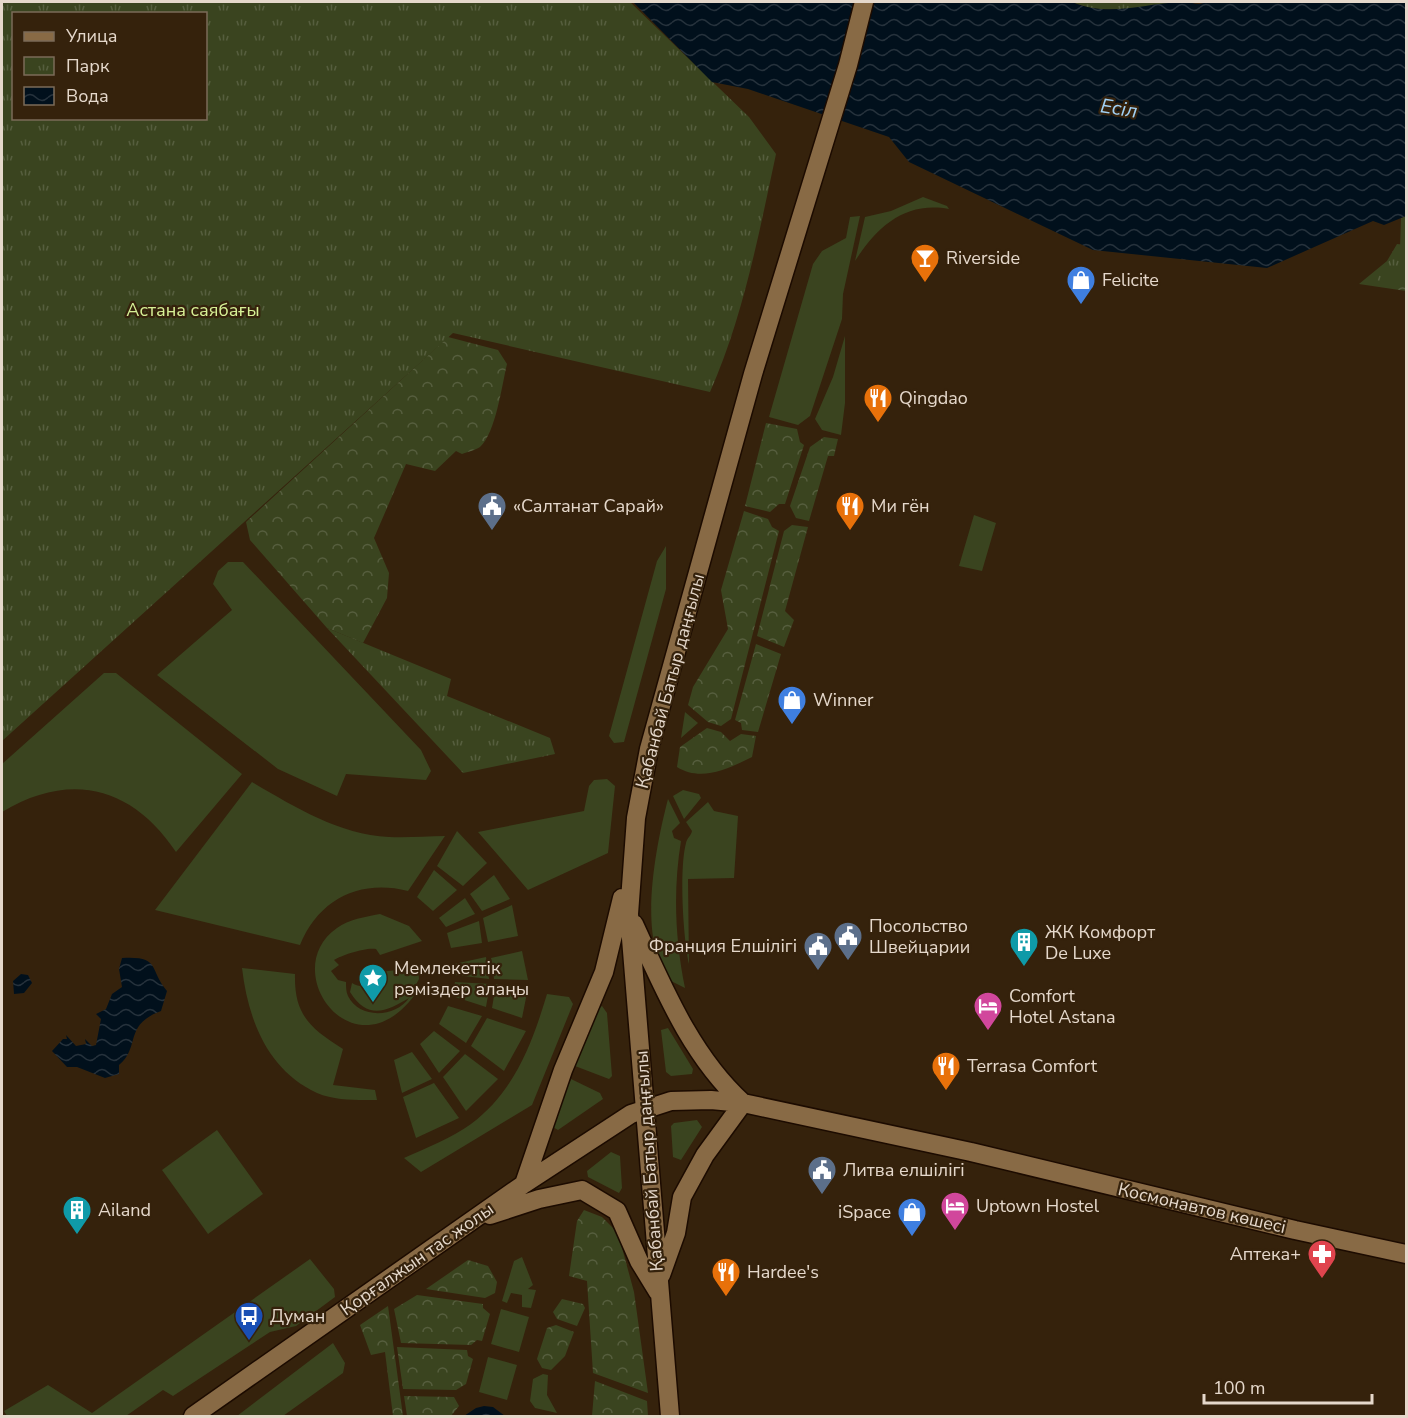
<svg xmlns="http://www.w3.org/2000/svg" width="1408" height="1418" font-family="'Nunito Sans',sans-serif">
	<defs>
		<pattern id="forest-crowns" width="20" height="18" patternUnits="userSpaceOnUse" patternTransform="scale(1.5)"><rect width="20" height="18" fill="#3a441f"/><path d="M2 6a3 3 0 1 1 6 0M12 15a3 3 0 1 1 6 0" fill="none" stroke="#565e3e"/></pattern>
		<pattern id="park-tufts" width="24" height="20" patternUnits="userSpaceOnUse" patternTransform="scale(1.5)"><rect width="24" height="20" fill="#3a441f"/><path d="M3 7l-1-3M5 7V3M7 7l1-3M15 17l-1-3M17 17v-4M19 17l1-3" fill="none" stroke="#565e3e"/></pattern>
		<pattern id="water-waves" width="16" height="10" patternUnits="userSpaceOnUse" patternTransform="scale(1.5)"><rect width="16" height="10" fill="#01101c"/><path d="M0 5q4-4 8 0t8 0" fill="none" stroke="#26323c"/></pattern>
	</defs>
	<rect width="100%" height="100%" fill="#35220c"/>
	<path fill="#3a441f" d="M 923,197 L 947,206 L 949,209 C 905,201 877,227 855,261 L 865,217 L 891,211 Z
		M 860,216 L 843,294 L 842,319 L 810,416 L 798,425 L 769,417 L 813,264 L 822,251 L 846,238 L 850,217 Z
		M 845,336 L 845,403 L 841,435 L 822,430 L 815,419 L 833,377 Z
		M 974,515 L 996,523 L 982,571 L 959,566 Z
		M 666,546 L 666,589 L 624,742 L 614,743 L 609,736 L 657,561 Z
		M 228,562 L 243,562 L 421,750 L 431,771 L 426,780 L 346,774 L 337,796 L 278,769 L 157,675 L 232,610 L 213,584 L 218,571 Z
		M 104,673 L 116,673 L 242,774 L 176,852 C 132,786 70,771 2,812 L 2,764 Z
		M 685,712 L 698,723 L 681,738 Z
		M 607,779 L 615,786 L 608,853 L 528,890 L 478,832 L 584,811 L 589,786 L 594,780 Z
		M 252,782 C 295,807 338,834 389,837 C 408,838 427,836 445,836 L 408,891 C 360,879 319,899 300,945 L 155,910 Z
		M 683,790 L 699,794 L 701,798 L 684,819 L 673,796 Z
		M 668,799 L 680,823 L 672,831 L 674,838 L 681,841 C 673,890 675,939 685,988 L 669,980 C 665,971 659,961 656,951 C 644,909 657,841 668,799 Z
		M 708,802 L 714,811 L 738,816 L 734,878 L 688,879 L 689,964 C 683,937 679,869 686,843 C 687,838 691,836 692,831 L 686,822 Z
		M 457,831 L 487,863 L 463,886 L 437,866 Z
		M 434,870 L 457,890 L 433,911 L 417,897 Z
		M 494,875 L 510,899 L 482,911 L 470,894 Z
		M 465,898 L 475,914 L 446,927 L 439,918 Z
		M 512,905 L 518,936 L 488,942 L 483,918 Z
		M 380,914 L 409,926 L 422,941 L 380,955 L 376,949 C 366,947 342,955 334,960 L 339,965 L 331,971 L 338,980 L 346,982 C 346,987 346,992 348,996 C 359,1019 395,1018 409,998 C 387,1011 368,1021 350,992 L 352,983 C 364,990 375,985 378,972 L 418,968 L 419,979 L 411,994 L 418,985 L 419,989 C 357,1082 275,971 337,928 C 349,919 365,917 380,914 Z
		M 479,921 L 482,943 L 451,948 L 447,933 Z
		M 522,951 L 528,980 L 494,979 L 491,958 Z
		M 486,957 L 489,979 L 455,975 L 454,964 Z
		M 242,968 L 295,974 C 294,1015 310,1028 343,1049 L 333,1085 L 375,1090 L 377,1100 C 358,1100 336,1101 317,1093 C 267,1070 248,1019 242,968 Z
		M 455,982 L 490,984 L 486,1007 L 452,996 Z
		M 496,984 L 528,988 L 522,1018 L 492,1008 Z
		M 547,994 L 569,997 L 573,1004 L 532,1105 L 421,1172 L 404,1158 C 426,1148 452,1138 471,1124 C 514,1092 532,1044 547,994 Z
		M 448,1006 L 482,1016 L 466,1043 L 439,1024 Z
		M 602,1006 L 607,1013 L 612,1076 L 609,1079 L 575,1066 L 598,1009 Z
		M 487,1018 L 526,1031 L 504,1071 L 471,1046 Z
		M 668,1028 L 693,1069 L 692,1074 L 671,1076 L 666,1072 L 661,1030 Z
		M 434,1031 L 460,1051 L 439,1073 L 420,1044 Z
		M 412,1052 L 432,1079 L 402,1093 L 394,1060 Z
		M 465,1054 L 498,1079 L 466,1111 L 443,1077 Z
		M 571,1079 L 600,1093 L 603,1099 L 558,1130 L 551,1126 Z
		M 434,1083 L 459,1118 L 416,1138 L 403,1097 Z
		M 697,1120 L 702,1127 L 681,1160 L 673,1157 L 671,1126 L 674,1123 Z
		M 217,1130 L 263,1194 L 208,1234 L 162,1170 Z
		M 611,1152 L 620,1156 L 622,1188 L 619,1193 L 588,1177 L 587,1171 Z
		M 522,1257 L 533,1285 L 528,1289 L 536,1290 L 531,1308 L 522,1307 L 522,1295 L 511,1293 L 507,1303 L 502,1301 L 514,1261 Z
		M 310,1259 L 334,1289 L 335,1297 L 296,1326 L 270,1332 L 173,1396 L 163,1390 L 126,1416 L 7,1416 L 4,1411 L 48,1385 L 92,1413 Z
		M 501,1309 L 529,1317 L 519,1352 L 491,1344 Z
		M 333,1343 L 345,1363 L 343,1373 L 283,1416 L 237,1416 Z
		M 488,1357 L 517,1365 L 507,1400 L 479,1392 Z
		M 543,1374 L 548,1375 L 547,1395 L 557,1413 L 535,1408 L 530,1401 L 533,1379 Z"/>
	<path fill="url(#forest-crowns)" d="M 1397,244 L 1406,245 L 1406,291 L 1359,284 L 1387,261 Z
		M 448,337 L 498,350 L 507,364 C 502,384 496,433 480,447 C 476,450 467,452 462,454 L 456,451 L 435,471 L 406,464 L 374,538 L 389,573 L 387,598 L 363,643 L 327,628 L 250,540 L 246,522 Z
		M 766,423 L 797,429 L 800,442 L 804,445 L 785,504 L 779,504 L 770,512 L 745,506 Z
		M 824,437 L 838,439 L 834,456 L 828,456 L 809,521 L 796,518 L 790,506 L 810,447 Z
		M 744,511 L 768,519 L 772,527 L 779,531 L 731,719 L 721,726 L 708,722 L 688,705 L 693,687 L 728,629 L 721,590 Z
		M 792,525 L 808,527 L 785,611 L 794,620 L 784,647 L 757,636 L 784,531 Z
		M 756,644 L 781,654 L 758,732 L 742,730 L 741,723 L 735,720 Z
		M 707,728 L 721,732 L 730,741 L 741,734 L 756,736 L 752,757 C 728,769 701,782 677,767 L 680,747 Z
		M 584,1210 L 602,1217 L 618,1233 L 634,1292 L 648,1393 L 593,1373 L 587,1281 L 569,1276 L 577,1221 Z
		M 468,1260 L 488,1266 L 497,1282 L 495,1293 L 485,1298 L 426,1289 Z
		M 417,1295 L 483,1304 L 483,1308 L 490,1314 L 482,1341 L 477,1340 L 471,1345 L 401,1343 L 394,1309 Z
		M 562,1299 L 583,1304 L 585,1308 L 577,1326 L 557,1319 L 553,1312 Z
		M 388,1306 L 403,1416 L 393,1416 L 385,1352 L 371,1355 L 360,1325 Z
		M 556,1325 L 574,1332 L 565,1356 L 551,1370 L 542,1368 L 537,1359 L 547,1328 Z
		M 397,1347 L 467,1350 L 468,1356 L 473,1359 L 466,1384 L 456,1390 L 403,1389 Z
		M 595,1381 L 647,1401 L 648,1416 L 592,1416 Z
		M 404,1396 L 454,1397 L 459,1406 L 451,1416 L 407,1416 Z"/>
	<path fill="url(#park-tufts)" fill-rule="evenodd" d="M 2,2 L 630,2 L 749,117 L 776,154 C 759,233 743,318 710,392 L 453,333 L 2,741 ZM 14,14 L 206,14 L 206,118 L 14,118 Z
		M 1072,2 L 1181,2 C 1144,6 1107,17 1072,2 Z
		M 1406,216 L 1406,285 L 1377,281 L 1380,271 L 1400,249 L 1401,218 Z
		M 327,628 L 451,679 L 447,696 L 550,738 L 555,754 L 463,773 Z"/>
	<path fill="url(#water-waves)" d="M 633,2 L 1072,2 C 1110,18 1143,3 1183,2 C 1192,1 1197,7 1205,2 L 1406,2 L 1406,216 L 1384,225 L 1373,221 L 1267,268 L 1093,250 L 909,162 L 889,137 L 748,89 L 712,82 Z
		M 122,958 C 161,956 148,968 167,991 L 161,1011 C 123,1025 141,1047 119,1065 L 119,1074 L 105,1078 L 77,1067 L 67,1067 L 52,1051 L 63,1039 L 67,1039 L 66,1035 L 76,1046 L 86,1044 L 85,1039 L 92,1046 L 96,1045 L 101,1019 L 96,1014 L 106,1009 L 112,994 L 122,987 L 119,969 Z
		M 21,974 L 28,975 L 32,983 L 24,993 L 14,994 L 13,981 Z
		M 484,1406 L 493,1407 L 505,1416 L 464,1416 L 476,1408 Z"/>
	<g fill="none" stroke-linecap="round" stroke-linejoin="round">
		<g stroke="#1c0b00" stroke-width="21">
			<path id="secondary" d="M 634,924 C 663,987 691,1056 743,1103
				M 524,1184 L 563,1070 L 604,972 L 622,898
				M 490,1215 L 539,1199 L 582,1190 L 617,1211 L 639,1261 L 658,1292
				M 661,1275 L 676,1233 L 682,1197 L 705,1155 L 743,1103
				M 193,1416 L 524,1184 L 631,1114 L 671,1101 L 711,1100 L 743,1103 L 971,1152 L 1295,1230 L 1406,1254
				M 670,1416 L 629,914 L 636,818 L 649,749 L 753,374 L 848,65 L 864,2"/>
		</g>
		<use href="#secondary" stroke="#886a45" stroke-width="18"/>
	</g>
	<defs>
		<g id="bar-pin" transform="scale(1.5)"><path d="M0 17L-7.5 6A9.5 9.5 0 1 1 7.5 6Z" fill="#e8710a" stroke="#35220c"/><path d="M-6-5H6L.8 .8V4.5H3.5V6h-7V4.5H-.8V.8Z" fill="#fff"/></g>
		<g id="shop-pin" transform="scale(1.5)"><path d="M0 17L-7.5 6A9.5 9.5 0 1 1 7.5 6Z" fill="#3f7fe0" stroke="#35220c"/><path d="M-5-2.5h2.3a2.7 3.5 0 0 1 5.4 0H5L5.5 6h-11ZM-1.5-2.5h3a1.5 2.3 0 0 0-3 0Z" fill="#fff"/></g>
		<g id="restaurant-pin" transform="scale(1.5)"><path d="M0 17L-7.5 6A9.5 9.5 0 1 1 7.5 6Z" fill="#e8710a" stroke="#35220c"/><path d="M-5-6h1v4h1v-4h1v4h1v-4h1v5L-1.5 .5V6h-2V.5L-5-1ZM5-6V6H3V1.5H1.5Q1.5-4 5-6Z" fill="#fff"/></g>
		<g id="civic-pin" transform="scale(1.5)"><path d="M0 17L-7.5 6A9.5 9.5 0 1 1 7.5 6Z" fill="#5c6f8a" stroke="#35220c"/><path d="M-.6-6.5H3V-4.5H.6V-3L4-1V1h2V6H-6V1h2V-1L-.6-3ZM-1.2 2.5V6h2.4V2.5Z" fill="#fff"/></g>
		<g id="building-pin" transform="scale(1.5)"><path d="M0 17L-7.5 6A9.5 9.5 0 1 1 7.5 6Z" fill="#0f9aa8" stroke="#35220c"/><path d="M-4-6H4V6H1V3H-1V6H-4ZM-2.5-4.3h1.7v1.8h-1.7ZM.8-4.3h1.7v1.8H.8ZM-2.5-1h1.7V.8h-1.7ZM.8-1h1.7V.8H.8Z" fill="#fff"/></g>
		<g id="sight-pin" transform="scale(1.5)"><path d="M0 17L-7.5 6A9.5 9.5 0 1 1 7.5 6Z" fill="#0f9aa8" stroke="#35220c"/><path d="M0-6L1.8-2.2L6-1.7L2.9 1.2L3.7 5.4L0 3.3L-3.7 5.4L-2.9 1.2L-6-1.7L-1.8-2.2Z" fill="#fff"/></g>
		<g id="hotel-pin" transform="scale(1.5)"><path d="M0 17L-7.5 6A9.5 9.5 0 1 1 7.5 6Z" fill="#d1479c" stroke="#35220c"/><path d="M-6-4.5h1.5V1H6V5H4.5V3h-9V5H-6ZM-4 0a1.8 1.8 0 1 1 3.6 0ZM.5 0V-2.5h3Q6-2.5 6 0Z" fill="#fff"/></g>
		<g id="pharmacy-pin" transform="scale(1.5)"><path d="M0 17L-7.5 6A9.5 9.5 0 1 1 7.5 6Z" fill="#e0444e" stroke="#35220c"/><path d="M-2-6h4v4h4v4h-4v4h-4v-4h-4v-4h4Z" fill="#fff"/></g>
		<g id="bus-pin" transform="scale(1.5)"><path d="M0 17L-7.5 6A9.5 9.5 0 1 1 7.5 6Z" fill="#1a4fb4" stroke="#35220c"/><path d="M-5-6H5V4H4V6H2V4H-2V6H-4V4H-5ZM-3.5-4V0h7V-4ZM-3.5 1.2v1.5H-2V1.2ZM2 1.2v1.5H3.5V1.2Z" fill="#fff"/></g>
	</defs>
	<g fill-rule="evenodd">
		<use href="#bar-pin" x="925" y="258"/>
		<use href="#shop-pin" x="1081" y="280"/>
		<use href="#restaurant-pin" x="878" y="398"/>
		<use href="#civic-pin" x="492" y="506"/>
		<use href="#restaurant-pin" x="850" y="506"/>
		<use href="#shop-pin" x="792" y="700"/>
		<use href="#civic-pin" x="848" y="936"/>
		<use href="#building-pin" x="1024" y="942"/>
		<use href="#civic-pin" x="818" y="946"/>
		<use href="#sight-pin" x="373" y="978"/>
		<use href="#hotel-pin" x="988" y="1006"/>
		<use href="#restaurant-pin" x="946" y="1066"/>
		<use href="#civic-pin" x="822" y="1170"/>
		<use href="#hotel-pin" x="955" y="1206"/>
		<use href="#building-pin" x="77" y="1210"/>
		<use href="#shop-pin" x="912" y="1212"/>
		<use href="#pharmacy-pin" x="1322" y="1254"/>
		<use href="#restaurant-pin" x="726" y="1272"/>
		<use href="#bus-pin" x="249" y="1316"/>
	</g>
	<g text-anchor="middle" stroke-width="4.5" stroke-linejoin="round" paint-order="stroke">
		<g font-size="18" fill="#e5d8cb" stroke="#35220c" text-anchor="start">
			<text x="946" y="264">Riverside</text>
			<text x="1102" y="286">Felicite</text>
			<text x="899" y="404">Qingdao</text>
			<text x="513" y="512">«Салтанат Сарай»</text>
			<text x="871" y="512">Ми гён</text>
			<text x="813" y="706">Winner</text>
			<text x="869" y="932">Посольство<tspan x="869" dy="21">Швейцарии</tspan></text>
			<text x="1045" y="938">ЖК Комфорт<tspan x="1045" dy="21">De Luxe</tspan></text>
			<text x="797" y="952" text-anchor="end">Франция Елшілігі</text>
			<text x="394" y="974">Мемлекеттік<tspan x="394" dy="21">рәміздер алаңы</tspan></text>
			<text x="1009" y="1002">Comfort<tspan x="1009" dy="21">Hotel Astana</tspan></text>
			<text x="967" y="1072">Terrasa Comfort</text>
			<text x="843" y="1176">Литва елшілігі</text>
			<text x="976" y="1212">Uptown Hostel</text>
			<text x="98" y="1216">Ailand</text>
			<text x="891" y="1218" text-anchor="end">iSpace</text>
			<text x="1301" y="1260" text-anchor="end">Аптека+</text>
			<text x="747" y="1278">Hardee's</text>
			<text x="270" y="1322">Думан</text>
		</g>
		<g font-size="18" fill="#d7f196" stroke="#35220c">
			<text x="193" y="316">Астана саябағы</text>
		</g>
		<g font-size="18" fill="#e5d8cb" stroke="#35220c">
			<text transform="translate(670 681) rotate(-75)" y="6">Қабанбай Батыр даңғылы</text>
			<text transform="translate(649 1161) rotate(-94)" y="6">Қабанбай Батыр даңғылы</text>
			<text transform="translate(1202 1208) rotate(13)" y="6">Космонавтов көшесі</text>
			<text transform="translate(417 1259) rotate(-35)" y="6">Қорғалжын тас жолы</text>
		</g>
		<g font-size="20" font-style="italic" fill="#a1d1f5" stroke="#35220c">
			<text transform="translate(1119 108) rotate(9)" y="7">Есіл</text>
		</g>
	</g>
	<rect width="1408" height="1418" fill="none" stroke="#e5d8cb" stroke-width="6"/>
	<rect x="12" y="12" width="195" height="108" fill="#35220c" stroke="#7b6b58" stroke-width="1.5"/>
	<rect x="24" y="32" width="30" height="9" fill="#886a45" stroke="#7b6b58" stroke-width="1.5"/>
	<text x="66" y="42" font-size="18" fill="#e5d8cb">Улица</text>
	<rect x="24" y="57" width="30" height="18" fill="url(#park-tufts)" stroke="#7b6b58" stroke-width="1.5"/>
	<text x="66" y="72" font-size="18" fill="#e5d8cb">Парк</text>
	<rect x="24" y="87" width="30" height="18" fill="url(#water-waves)" stroke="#7b6b58" stroke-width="1.5"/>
	<text x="66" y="102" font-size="18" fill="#e5d8cb">Вода</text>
	<path d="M1204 1394v9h168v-9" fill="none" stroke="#e5d8cb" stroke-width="3"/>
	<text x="1213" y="1394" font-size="18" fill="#e5d8cb" stroke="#35220c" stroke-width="4.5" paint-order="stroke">100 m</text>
</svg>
